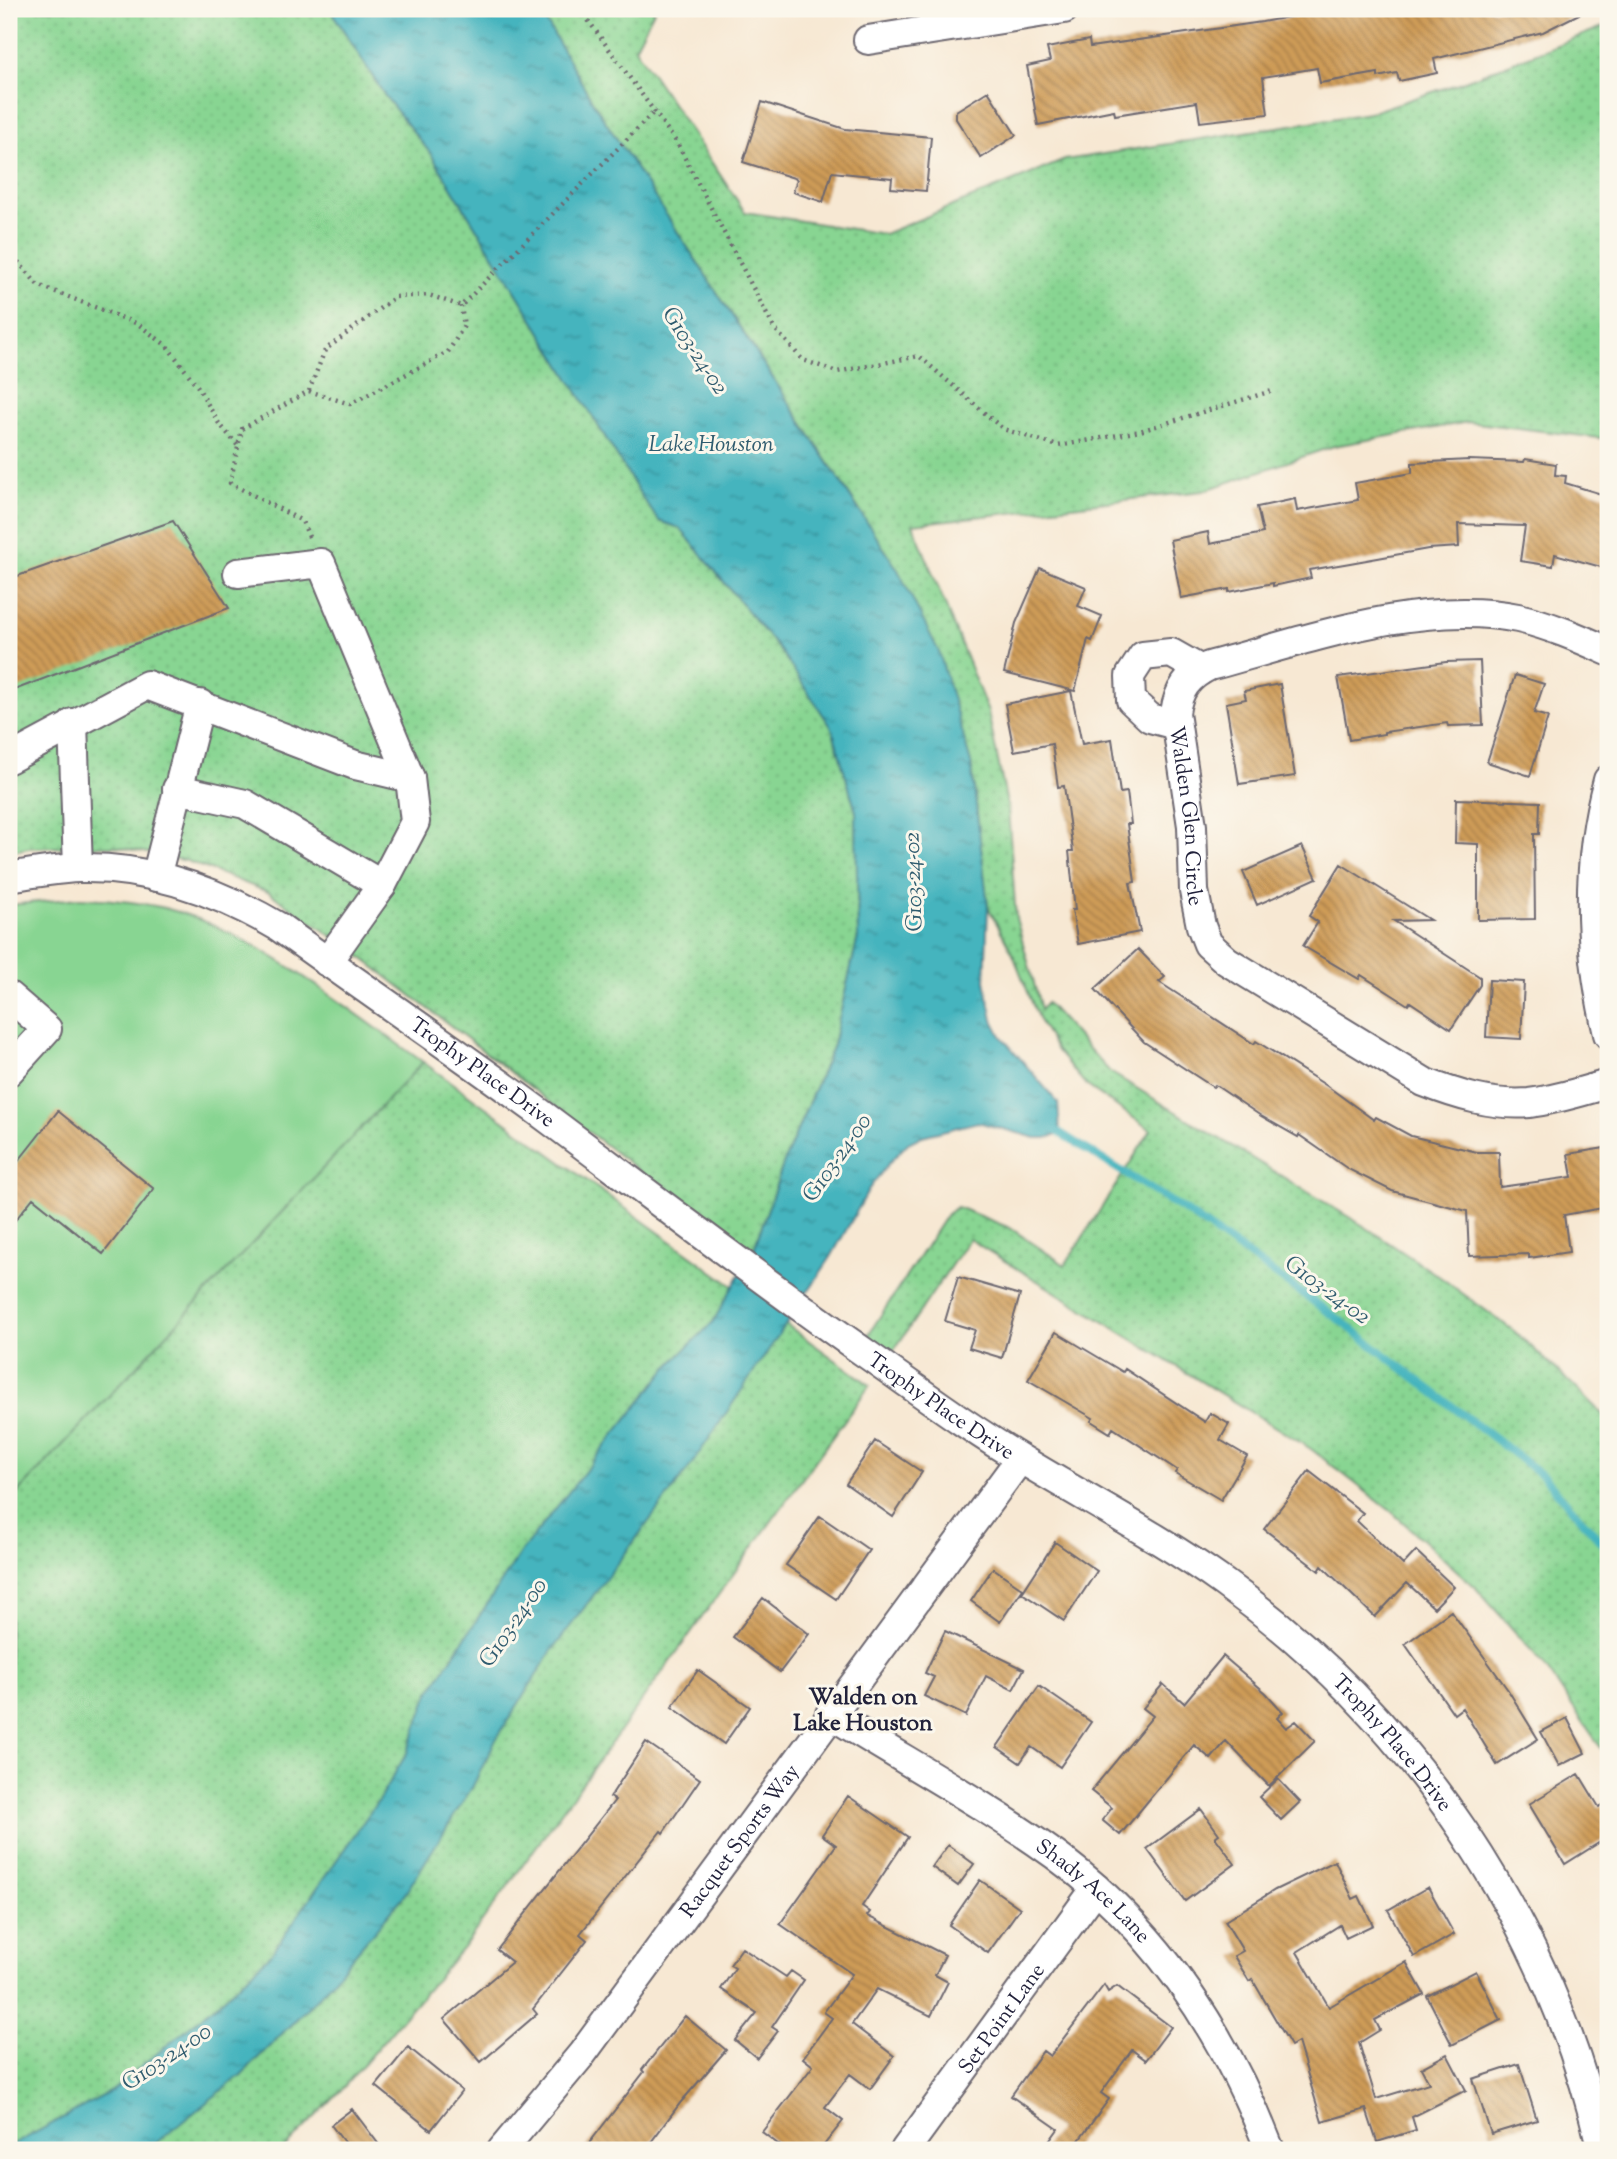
<svg xmlns="http://www.w3.org/2000/svg" width="1617" height="2159" font-family="'Sorts Mill Goudy',serif">
	<defs>
		<pattern id="grass-dots" width="8" height="8" patternUnits="userSpaceOnUse" patternTransform="scale(1.75)"><rect width="8" height="8" fill="#88d592"/><path d="M2 2h.1M6 6h.1" fill="none" stroke="#75b77f" stroke-width="1.8" stroke-linecap="round"/></pattern>
		<pattern id="water-ripples" width="26" height="14" patternUnits="userSpaceOnUse" patternTransform="scale(1.75)"><rect width="26" height="14" fill="#44b4be"/><path d="M2 4q2-2 4 0t4 0M15 11q2-2 4 0t4 0" fill="none" stroke="#38929c"/></pattern>
		<pattern id="building-back-hatch" width="6" height="6" patternUnits="userSpaceOnUse" patternTransform="scale(1.75)"><rect width="6" height="6" fill="#ce9b57"/><path d="M-1 5l2 2M0 0l6 6M5-1l2 2" fill="none" stroke="#a77e49"/></pattern>
	</defs>
	<rect width="100%" height="100%" fill="#fbf7ec"/>
	<filter id="ink" filterUnits="userSpaceOnUse"><feTurbulence type="fractalNoise" baseFrequency=".0143" numOctaves="2"/><feDisplacementMap in="SourceGraphic" scale="14" xChannelSelector="R" yChannelSelector="G"/><feConvolveMatrix kernelMatrix="1 2 1 2 8 2 1 2 1" color-interpolation-filters="sRGB"/></filter>
	<filter id="wash" filterUnits="userSpaceOnUse"><feTurbulence type="fractalNoise" baseFrequency=".00686" numOctaves="4" result="noise"/><feDisplacementMap in="SourceGraphic" scale="28" xChannelSelector="R" yChannelSelector="G"/><feGaussianBlur stdDeviation="1.57" result="paint"/><feColorMatrix in="noise" values="0 0 0 0 0 0 0 0 0 0 0 0 0 0 0 0 0 1.4 0 .05"/><feComposite in="paint" operator="in"/></filter>
	<g filter="url(#wash)">
		<rect width="100%" height="100%" fill="#f7e8d3"/>
		<path fill="url(#grass-dots)" stroke="#557c66" stroke-width="2" d="M 9,9 L 330,9 L 385,96 L 431,154 L 644,500 L 659,521 L 680,528 L 782,653 L 832,728 L 856,812 L 858,937 L 833,1045 L 784,1162 L 754,1249 L 690,1210 L 356,953 L 268,892 L 187,861 L 114,846 L 29,848 L 9,852 Z
			M 539,9 L 655,9 L 635,48 L 745,212 L 884,234 L 1065,160 L 1369,113 L 1457,84 L 1608,25 L 1608,439 L 1468,422 L 1334,446 L 1203,491 L 913,524 L 988,712 L 1008,809 L 1016,918 L 1041,1009 L 1047,1003 L 1110,1072 L 1367,1228 L 1440,1277 L 1514,1331 L 1570,1382 L 1608,1420 L 1608,1758 L 1541,1661 L 1475,1587 L 1392,1512 L 1311,1449 L 969,1239 L 890,1356 L 866,1338 L 947,1214 L 957,1207 L 1010,1228 L 1065,1265 L 1151,1130 L 1086,1085 L 1057,1051 L 1039,1020 L 1012,952 L 988,907 L 971,763 L 860,511 L 594,104 Z
			M 423,1062 L 870,1385 L 463,1948 L 342,2089 L 283,2150 L 9,2150 L 9,1502 Z"/>
		<path fill="#88d592" stroke="#557c66" stroke-width="2" d="M 79,898 C 109,899 138,901 168,909 C 256,932 349,1010 423,1062 L 9,1502 L 9,905 Z"/>
		<path fill="url(#water-ripples)" stroke="#336b7c" stroke-width="2" d="M 330,9 L 539,9 L 594,104 L 898,570 L 939,652 L 971,763 L 988,907 L 985,981 L 993,1020 L 1001,1036 L 1058,1103 L 1060,1134 L 1046,1138 L 1036,1138 L 978,1122 L 922,1136 L 908,1143 L 889,1163 L 871,1186 L 831,1257 L 692,1464 L 551,1652 L 495,1741 L 473,1786 L 403,1897 L 321,1994 L 241,2075 L 157,2142 L 142,2150 L 9,2150 L 9,2147 L 112,2091 L 224,1998 L 271,1954 L 380,1798 L 407,1753 L 429,1693 L 521,1552 L 669,1366 L 713,1322 L 754,1249 L 784,1162 L 833,1045 L 858,937 L 856,812 L 832,728 L 782,653 L 680,528 L 659,521 L 644,500 L 431,154 L 385,96 Z"/>
		<g fill="none" stroke-linecap="round" stroke-linejoin="round">
			<path stroke="#44b4be" stroke-width="8" d="M 1052,1128 L 1184,1210 L 1337,1318 L 1543,1476 L 1608,1549"/>
		</g>
		<g id="blocks">
			<path fill="url(#building-back-hatch)" d="M 1332,9 L 1589,9 L 1543,32 L 1434,59 L 1437,73 L 1399,81 L 1397,73 L 1378,77 L 1378,73 L 1320,83 L 1317,68 L 1263,77 L 1268,114 L 1200,122 L 1197,102 L 1115,115 L 1114,110 L 1038,125 L 1027,66 L 1050,61 L 1047,48 L 1089,40 L 1090,47 L 1262,22 Z
				M 988,91 L 1016,135 L 981,158 L 956,119 L 956,111 Z
				M 762,102 L 845,129 L 931,137 L 926,191 L 891,188 L 892,178 L 832,172 L 823,202 L 793,192 L 797,179 L 743,162 Z
				M 1525,459 L 1556,464 L 1555,475 L 1566,476 L 1565,483 L 1608,496 L 1608,569 L 1555,554 L 1553,566 L 1520,561 L 1525,526 L 1458,524 L 1459,547 L 1428,549 L 1350,563 L 1309,570 L 1311,578 L 1273,586 L 1273,583 L 1229,592 L 1229,589 L 1181,598 L 1170,540 L 1208,532 L 1210,544 L 1263,533 L 1257,507 L 1295,499 L 1297,511 L 1358,500 L 1355,483 L 1412,473 L 1412,463 L 1469,460 L 1524,462 Z
				M 173,521 L 229,608 L 9,692 L 9,579 Z
				M 1040,568 L 1086,587 L 1078,606 L 1102,616 L 1092,641 L 1088,639 L 1075,691 L 1004,673 L 1016,623 Z
				M 1480,661 L 1483,725 L 1448,726 L 1447,723 L 1384,732 L 1384,734 L 1349,740 L 1338,677 L 1446,662 Z
				M 1515,675 L 1544,684 L 1534,713 L 1548,717 L 1530,776 L 1487,762 Z
				M 1280,684 L 1295,776 L 1239,784 L 1226,703 L 1246,699 L 1244,691 Z
				M 1071,691 L 1082,744 L 1112,739 L 1120,793 L 1127,792 L 1131,824 L 1127,824 L 1135,882 L 1130,883 L 1140,932 L 1078,944 L 1072,910 L 1075,910 L 1069,851 L 1073,851 L 1064,786 L 1058,787 L 1052,744 L 1014,751 L 1005,704 Z
				M 1456,799 L 1540,802 L 1539,834 L 1534,834 L 1535,919 L 1478,920 L 1478,844 L 1455,843 Z
				M 1302,846 L 1317,878 L 1257,905 L 1243,872 Z
				M 1341,864 L 1430,920 L 1394,921 L 1480,977 L 1480,985 L 1451,1029 L 1410,1002 L 1408,1005 L 1361,975 L 1359,979 L 1303,946 L 1318,922 L 1309,916 Z
				M 1138,949 L 1165,977 L 1159,982 L 1254,1044 L 1256,1041 L 1327,1086 L 1374,1120 L 1376,1117 L 1411,1136 L 1477,1152 L 1499,1152 L 1500,1187 L 1572,1177 L 1568,1154 L 1605,1148 L 1608,1163 L 1608,1207 L 1564,1215 L 1569,1252 L 1529,1258 L 1529,1254 L 1469,1256 L 1467,1211 L 1392,1191 L 1348,1169 L 1299,1135 L 1298,1137 L 1261,1116 L 1215,1085 L 1213,1087 L 1144,1042 L 1095,989 Z
				M 1489,980 L 1524,982 L 1521,1039 L 1486,1037 Z
				M 58,1111 L 154,1189 L 103,1254 L 33,1198 L 9,1228 L 9,1173 Z
				M 958,1277 L 1020,1295 L 1002,1358 L 969,1348 L 975,1330 L 945,1321 Z
				M 1056,1332 L 1123,1372 L 1125,1369 L 1205,1422 L 1210,1413 L 1229,1424 L 1220,1440 L 1247,1456 L 1221,1500 L 1175,1473 L 1177,1470 L 1113,1428 L 1110,1433 L 1091,1421 L 1093,1418 L 1028,1380 Z
				M 875,1441 L 922,1472 L 893,1517 L 846,1484 Z
				M 1309,1471 L 1363,1513 L 1357,1521 L 1403,1565 L 1416,1551 L 1454,1587 L 1434,1608 L 1407,1583 L 1375,1617 L 1322,1566 L 1319,1571 L 1264,1529 Z
				M 820,1516 L 869,1550 L 836,1599 L 786,1565 Z
				M 1055,1542 L 1097,1571 L 1064,1621 L 1022,1593 Z
				M 993,1568 L 1023,1589 L 1000,1622 L 971,1601 Z
				M 763,1598 L 809,1634 L 780,1672 L 733,1637 Z
				M 1451,1611 L 1508,1690 L 1538,1739 L 1497,1765 L 1462,1708 L 1454,1714 L 1405,1644 Z
				M 945,1631 L 1024,1669 L 1013,1690 L 986,1676 L 966,1716 L 924,1696 L 934,1677 L 925,1673 Z
				M 1223,1656 L 1266,1693 L 1283,1712 L 1277,1718 L 1286,1728 L 1296,1721 L 1315,1741 L 1269,1786 L 1226,1741 L 1211,1759 L 1194,1745 L 1120,1835 L 1102,1820 L 1112,1808 L 1091,1791 L 1153,1716 L 1143,1708 L 1163,1684 L 1184,1703 Z
				M 698,1670 L 750,1707 L 724,1744 L 672,1707 Z
				M 1039,1686 L 1091,1722 L 1060,1767 L 1031,1747 L 1020,1763 L 997,1747 Z
				M 1567,1718 L 1585,1753 L 1559,1766 L 1541,1732 Z
				M 646,1742 L 700,1779 L 663,1833 L 661,1831 L 580,1934 L 587,1940 L 533,2009 L 537,2014 L 481,2062 L 444,2019 L 512,1962 L 497,1950 L 615,1800 L 610,1797 Z
				M 1579,1774 L 1599,1807 L 1608,1802 L 1608,1837 L 1565,1864 L 1529,1804 Z
				M 1278,1779 L 1300,1802 L 1281,1820 L 1259,1797 Z
				M 848,1796 L 908,1837 L 862,1906 L 870,1912 L 867,1916 L 945,1955 L 935,1975 L 948,1982 L 931,2016 L 877,1989 L 852,2024 L 894,2056 L 870,2089 L 850,2074 L 825,2107 L 843,2121 L 820,2150 L 786,2150 L 762,2132 L 813,2066 L 803,2058 L 832,2018 L 824,2012 L 852,1974 L 780,1924 L 836,1845 L 822,1835 Z
				M 1201,1809 L 1219,1834 L 1215,1837 L 1235,1864 L 1185,1901 L 1147,1849 Z
				M 948,1845 L 974,1864 L 958,1886 L 932,1867 Z
				M 1335,1861 L 1353,1899 L 1359,1896 L 1373,1925 L 1346,1938 L 1340,1925 L 1297,1952 L 1329,2007 L 1406,1962 L 1424,1994 L 1375,2020 L 1380,2030 L 1359,2043 L 1376,2099 L 1429,2083 L 1421,2068 L 1447,2054 L 1466,2090 L 1412,2117 L 1416,2130 L 1377,2142 L 1366,2109 L 1322,2122 L 1298,2042 L 1291,2046 L 1252,1979 L 1249,1981 L 1234,1956 L 1243,1951 L 1225,1921 L 1275,1890 Z
				M 980,1880 L 1020,1908 L 988,1953 L 949,1925 Z
				M 1428,1887 L 1454,1934 L 1414,1957 L 1388,1910 Z
				M 742,1948 L 786,1977 L 791,1971 L 804,1980 L 772,2027 L 778,2031 L 757,2058 L 735,2040 L 757,2013 L 721,1989 L 735,1968 L 730,1965 Z
				M 1476,1971 L 1501,2020 L 1452,2045 L 1427,1996 Z
				M 1104,1985 L 1108,1992 L 1117,1986 L 1171,2027 L 1146,2060 L 1132,2050 L 1101,2093 L 1109,2099 L 1072,2150 L 1043,2150 L 1058,2129 L 1011,2096 L 1043,2051 L 1050,2056 Z
				M 685,2016 L 726,2050 L 681,2102 L 645,2150 L 584,2150 L 644,2072 L 642,2070 Z
				M 408,2047 L 462,2091 L 431,2130 L 376,2086 Z
				M 1519,2064 L 1537,2120 L 1491,2134 L 1473,2079 Z
				M 352,2109 L 383,2150 L 350,2150 L 331,2125 Z"/>
		</g>
	</g>
	<g filter="url(#ink)">
		<use href="#blocks" fill-opacity="0" stroke="#6d6770" stroke-width="2"/>
		<g fill="none" stroke-linecap="round" stroke-linejoin="round">
			<g stroke="#6d6770" stroke-width="32">
				<g id="minor">
					<path d="M 868,40 L 1064,9"/>
					<path d="M 238,573 L 321,563 L 410,778 L 415,822 L 382,885 L 327,962"/>
					<path id="s1" d="M 1608,651 C 1579,638 1549,625 1518,618 C 1420,598 1304,641 1209,666 C 1188,676 1178,690 1175,713 L 1192,826 L 1194,891 L 1201,926 L 1208,944 L 1227,961 L 1424,1082 C 1457,1095 1493,1106 1529,1103 C 1556,1100 1583,1091 1608,1084"/>
					<path d="M 73,723 L 78,868"/>
					<path d="M 1176,725 L 1150,718 L 1131,700 L 1130,676 L 1143,656 L 1171,653 L 1201,670"/>
					<path d="M 9,759 L 147,685 L 355,765 L 410,778"/>
					<path d="M 1608,780 C 1585,864 1588,950 1608,1034"/>
					<path d="M 177,789 L 245,804 L 382,885"/>
					<path id="s2" d="M 9,877 C 32,873 55,869 79,868 C 149,866 219,892 279,927 C 369,992 462,1055 551,1121 C 655,1199 758,1278 865,1353 C 918,1390 970,1429 1026,1462 C 1092,1502 1161,1538 1224,1583 C 1413,1719 1550,1923 1602,2150"/>
					<path d="M 156,877 L 200,704"/>
					<path d="M 9,996 L 47,1029 L 9,1071"/>
					<path id="s3" d="M 830,1714 C 905,1761 983,1803 1055,1855 C 1157,1929 1225,2034 1270,2150"/>
					<path id="s4" d="M 502,2150 L 582,2054 L 1020,1459"/>
					<path id="s5" d="M 905,2150 L 1096,1888"/>
				</g>
			</g>
			<path stroke="#6d6770" stroke-width="4.5" stroke-dasharray="2 5" stroke-linecap="butt" d="M 580,9 L 677,143 L 774,328 L 803,360 L 837,372 L 919,356 L 1003,429 L 1058,446 L 1140,431 L 1275,390
				M 9,251 L 38,285 L 138,324 L 167,346 L 198,387 L 218,422 L 238,446
				M 309,391 L 350,404 L 448,352 L 464,326 L 461,306
				M 309,537 L 302,521 L 230,483 L 242,429 L 309,391 L 325,350 L 395,297 L 429,295 L 461,306 L 656,110"/>
			<use href="#minor" stroke="#fff" stroke-width="28"/>
		</g>
	</g>
	<g text-anchor="middle" stroke-width="6" stroke-linejoin="round" paint-order="stroke">
		<g font-size="21" fill="#22223b" stroke="#fbf7ec">
			<text dy="7" stroke="none"><textPath href="#s1" startOffset="576">Walden Glen Circle</textPath></text>
			<text dy="7" stroke="none"><textPath href="#s2" startOffset="532">Trophy Place Drive</textPath></text>
			<text dy="7" stroke="none"><textPath href="#s2" startOffset="1099">Trophy Place Drive</textPath></text>
			<text dy="7" stroke="none"><textPath href="#s2" startOffset="1666">Trophy Place Drive</textPath></text>
			<text dy="7" stroke="none"><textPath href="#s4" startOffset="390">Racquet Sports Way</textPath></text>
			<text dy="7" stroke="none"><textPath href="#s3" startOffset="318">Shady Ace Lane</textPath></text>
			<text dy="7" stroke="none"><textPath href="#s5" startOffset="163">Set Point Lane</textPath></text>
		</g>
		<g font-size="23" font-style="italic" fill="#305c6f" stroke="#fbf7ec">
			<text transform="translate(696 350) rotate(56)" y="8">G103-24-02</text>
			<text x="711" y="451">Lake Houston</text>
			<text transform="translate(912 882) rotate(-92)" y="8">G103-24-02</text>
			<text transform="translate(836 1157) rotate(-55)" y="8">G103-24-00</text>
			<text transform="translate(1328 1289) rotate(36)" y="8">G103-24-02</text>
			<text transform="translate(512 1622) rotate(-56)" y="8">G103-24-00</text>
			<text transform="translate(166 2056) rotate(-34)" y="8">G103-24-00</text>
		</g>
		<g font-size="23" font-weight="bold" fill="#22223b" stroke="#fbf7ec">
			<text x="863" y="1704">Walden on<tspan x="863" dy="26">Lake Houston</tspan></text>
		</g>
	</g>
	<rect width="1617" height="2159" fill="none" stroke="#fbf7ec" stroke-width="35"/>
</svg>
